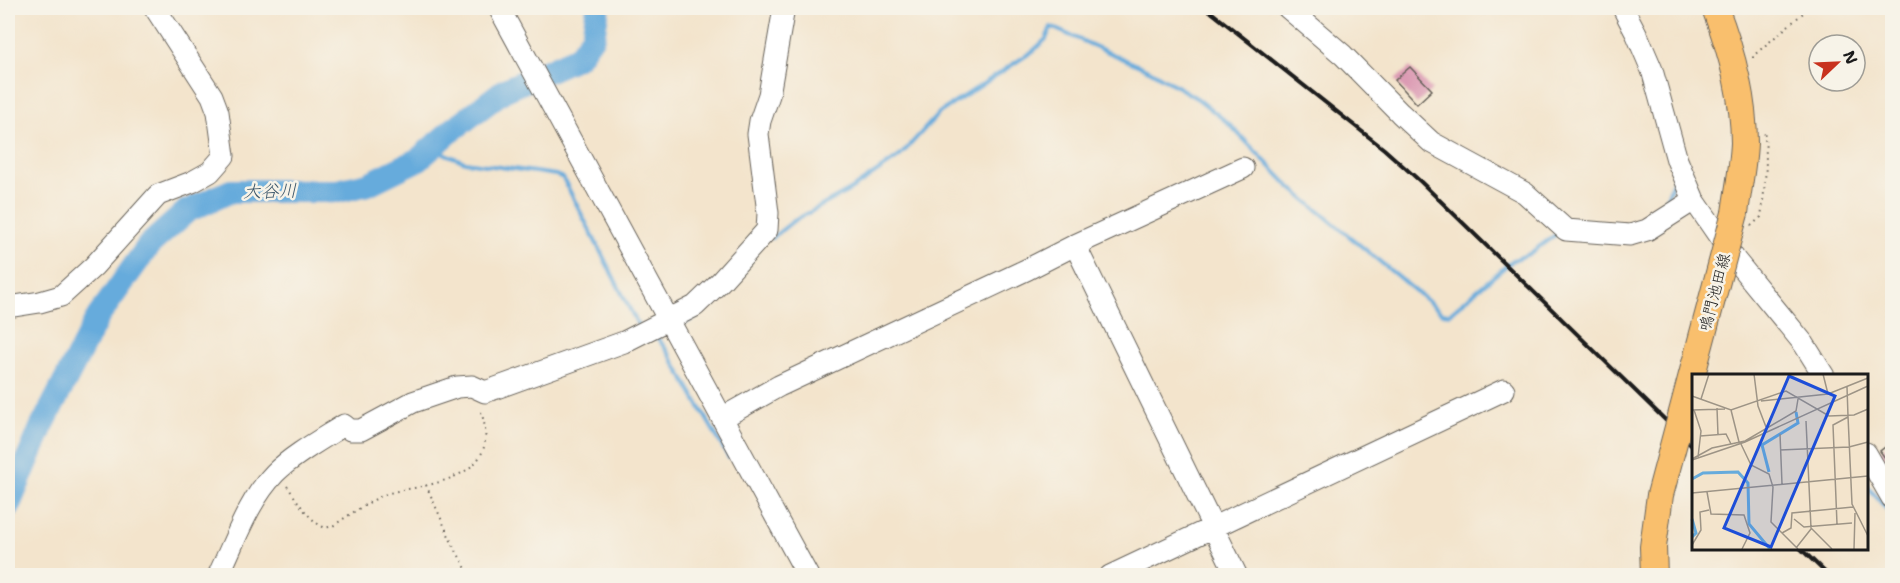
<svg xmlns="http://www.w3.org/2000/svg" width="1900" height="583" font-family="'Shantell Sans','Klee One',sans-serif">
	<rect width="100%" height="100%" fill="#f7f3e8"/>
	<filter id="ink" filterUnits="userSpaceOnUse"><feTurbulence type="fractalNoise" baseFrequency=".0167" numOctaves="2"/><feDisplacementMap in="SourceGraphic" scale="12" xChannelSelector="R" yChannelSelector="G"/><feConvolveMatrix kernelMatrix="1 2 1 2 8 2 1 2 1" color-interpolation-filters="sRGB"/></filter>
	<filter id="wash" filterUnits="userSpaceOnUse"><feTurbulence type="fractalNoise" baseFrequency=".008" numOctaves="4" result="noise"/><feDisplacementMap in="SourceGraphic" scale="24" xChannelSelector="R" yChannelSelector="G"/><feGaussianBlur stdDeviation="1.35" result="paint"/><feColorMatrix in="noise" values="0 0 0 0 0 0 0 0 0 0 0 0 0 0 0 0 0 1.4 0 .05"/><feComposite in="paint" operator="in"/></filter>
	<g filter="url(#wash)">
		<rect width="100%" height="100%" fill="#f3e4cc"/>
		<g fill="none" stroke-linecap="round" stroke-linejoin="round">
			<path stroke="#66abdc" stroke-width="4" d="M 431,148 L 465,162 L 556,175 L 563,178 L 639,327
				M 1662,211 L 1675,176
				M 772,238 L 792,222 L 852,189 L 900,156 L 939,113 L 1033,51 L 1046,39 L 1051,27 L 1151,71 L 1198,99 L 1228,123 L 1291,188 L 1442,313 L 1449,314 L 1513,260 L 1529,254 L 1558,233
				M 679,326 L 696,317
				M 653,338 L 657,337 L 670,355 L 729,458
				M 1866,484 L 1892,516"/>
			<path stroke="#66abdc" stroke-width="24" d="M 8,507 L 41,428 L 98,317 L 149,245 L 187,211 L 231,191 L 338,191 L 368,184 L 419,159 L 451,131 L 503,91 L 578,57 L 593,36 L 598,8"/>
		</g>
		<g id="blocks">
			<path fill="#dc9bb4" d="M 1410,67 L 1432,90 L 1417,104 L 1395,80 Z
				M 1893,441 L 1893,469 L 1880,451 Z"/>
		</g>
	</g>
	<g filter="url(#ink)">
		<use href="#blocks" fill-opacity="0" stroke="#67625a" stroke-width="1.5"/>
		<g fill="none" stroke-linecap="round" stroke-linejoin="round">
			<g stroke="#67625a" stroke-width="23">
				<path id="minor" d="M 499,8 L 808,576
					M 1288,8 L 1343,55 L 1400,113 L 1431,142 L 1525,193 L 1566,230 L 1630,235 L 1647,230 L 1694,200
					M 1623,8 L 1637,35 L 1652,70 L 1677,160 L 1694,200 L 1736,261 L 1804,344 L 1824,376
					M 1075,245 L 1237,576
					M 8,307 L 40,302 L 61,296 L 94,266 L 158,195 L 192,182 L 210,172 L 224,156 L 218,112 L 212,96 L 155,8
					M 722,418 L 779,386 L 1028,269 L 1075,245 L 1243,168
					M 1866,453 L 1892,498
					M 218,576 C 235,541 248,501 275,473 C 293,455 322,439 344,425 L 350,430 L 361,430 L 413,402 L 457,387 L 472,386 L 485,392 L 624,342 L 695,306 L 721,281 L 767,230 L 768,213 L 758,134 L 760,121 L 769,95 L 784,8
					M 1110,576 L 1504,390"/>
			</g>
			<g stroke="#67625a" stroke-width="28">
				<path id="major" d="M 1715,8 C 1732,52 1744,96 1744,143 C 1743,166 1738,190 1735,213"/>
			</g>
			<path stroke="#67625a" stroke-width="2" stroke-dasharray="1.5 4.5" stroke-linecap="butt" d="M 1753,58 L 1753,56 L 1809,8
				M 1751,226 L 1761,217 C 1765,187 1768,159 1764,129
				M 426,485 L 452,543 L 470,576
				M 287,486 C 298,501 308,520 325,528 L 333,526 C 349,515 366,503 384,495 C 396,490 411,489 424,486 C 469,476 498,458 480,409"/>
			<use href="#minor" stroke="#fff" stroke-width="21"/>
			<use href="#major" stroke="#f9bf6d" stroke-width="26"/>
			<path stroke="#1c1c1c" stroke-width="4" d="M 1206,8 L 1384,149 L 1421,182 L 1693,447
				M 1800,548 L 1829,576"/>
			<g stroke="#67625a" stroke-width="28" stroke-linecap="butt">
				<path id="major-bridge" d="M 1654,576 L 1653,547 L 1660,495 L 1735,213"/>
			</g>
			<use href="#major-bridge" stroke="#f9bf6d" stroke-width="26"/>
		</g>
	</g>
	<g text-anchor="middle" stroke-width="5" stroke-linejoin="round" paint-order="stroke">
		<g font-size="16" fill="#1c1c1c" stroke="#f7f3e8">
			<text transform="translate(1714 292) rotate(-75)" y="6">鳴門池田線</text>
		</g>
		<g font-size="18" font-style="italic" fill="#3a5569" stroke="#f7f3e8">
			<text transform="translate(270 191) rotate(-1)" y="6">大谷川</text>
		</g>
	</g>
	<g transform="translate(1692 374)">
		<rect width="176" height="176" fill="#f3e4cc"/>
		<path fill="none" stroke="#66abdc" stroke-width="3" d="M 77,98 L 70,71 L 106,49 L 104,38M 0,105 L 11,99 L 46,98 L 56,109 L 57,150 L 78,175M 0,145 L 4,159 L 0,163"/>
		<path fill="none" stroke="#9d9486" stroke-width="1.5" d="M 62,0 L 66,32 L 74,53M 131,0 L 136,20M 155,13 L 156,42M 0,22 L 39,36 L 94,17 L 137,42 L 162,41 L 176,35M 9,25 L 17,0M 69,27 L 136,20 L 176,4M 25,34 L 26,61M 0,36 L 33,35M 2,36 L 9,57 L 6,83M 39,36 L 47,68M 156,42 L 160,130 L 176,162M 114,47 L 119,154 L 140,175M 88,60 L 90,110M 8,62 L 34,60 L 39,70M 48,68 L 59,91 L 77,100 L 81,113 L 79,148 L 106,175M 88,76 L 157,73 L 176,68M 0,85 L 20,74 L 53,67 L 104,37 L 106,25M 0,86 L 53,68 L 176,12M 15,118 L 19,140 L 52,141 L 58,159 L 50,175M 0,119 L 176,102M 102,145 L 112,153 L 160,149M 145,150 L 141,51 L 156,43M 90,159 L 99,154 L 100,139 L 161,133M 0,171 L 9,156 L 8,138 L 17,136M 104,174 L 119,155M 162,175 L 163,139"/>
		<path fill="#1d4ed8" fill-opacity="0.15" stroke="#1d4ed8" stroke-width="3" d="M 97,2 L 143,22 L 79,173 L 32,154 Z"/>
		<rect width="176" height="176" fill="none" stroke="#1c1c1c" stroke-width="3"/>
	</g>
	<rect width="1900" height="583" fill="none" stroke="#f7f3e8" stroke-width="30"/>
	<g transform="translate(1837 63) rotate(67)"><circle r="28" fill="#f7f3e8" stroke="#9f9d96" stroke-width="1.5"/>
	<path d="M0-4.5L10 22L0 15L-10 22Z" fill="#c8321e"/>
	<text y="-9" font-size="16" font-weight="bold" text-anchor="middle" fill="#1c1c1c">N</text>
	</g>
</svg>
